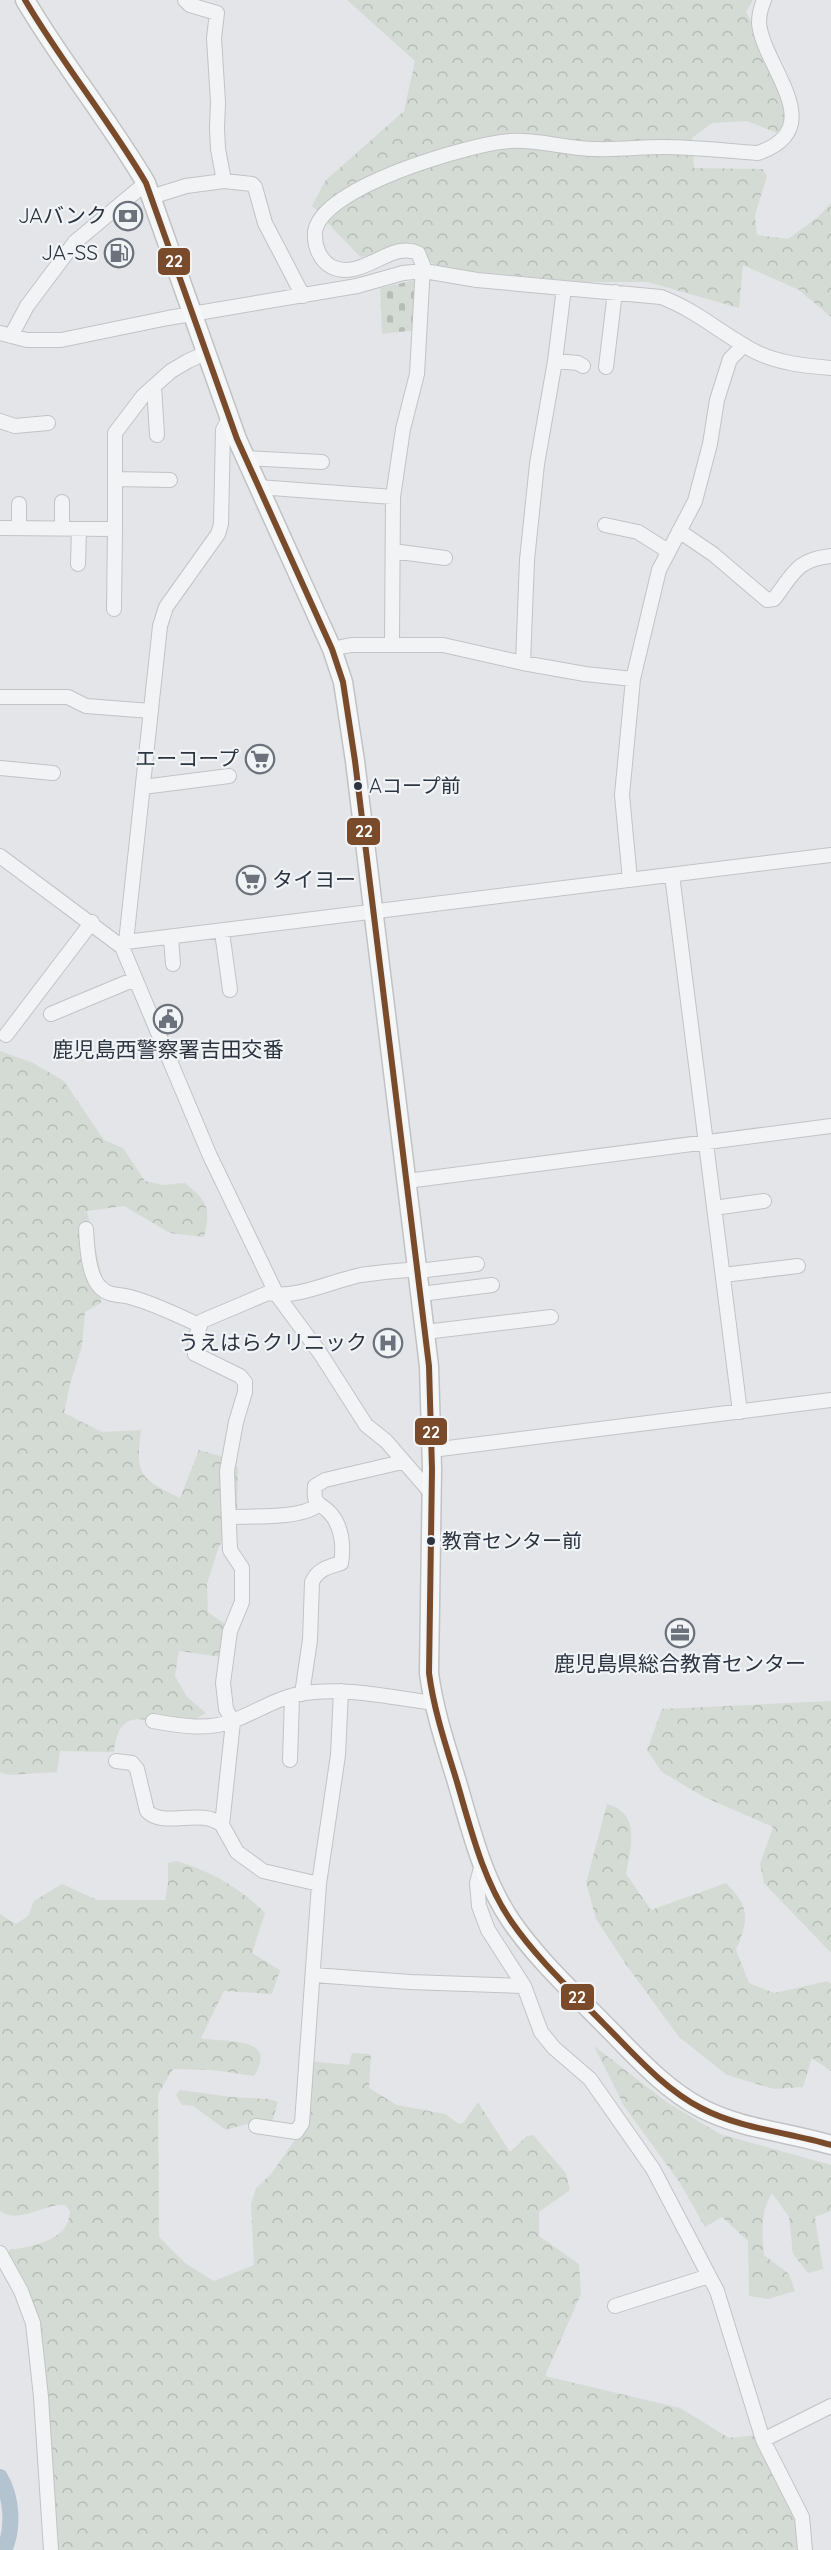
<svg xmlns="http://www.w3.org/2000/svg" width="831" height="2550" font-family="Quicksand,'Noto Sans JP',sans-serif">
	<defs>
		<pattern id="forest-crowns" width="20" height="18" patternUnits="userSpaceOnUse" patternTransform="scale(1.5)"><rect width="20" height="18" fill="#d4dbd4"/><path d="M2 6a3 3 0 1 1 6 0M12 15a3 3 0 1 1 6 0" fill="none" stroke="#b6bdb7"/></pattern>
		<pattern id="cemetery-stones" width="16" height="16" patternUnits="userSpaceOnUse" patternTransform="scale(1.5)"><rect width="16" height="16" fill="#d4dbd4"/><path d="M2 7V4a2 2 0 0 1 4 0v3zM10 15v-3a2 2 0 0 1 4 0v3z" fill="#b6bdb7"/></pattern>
	</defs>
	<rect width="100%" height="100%" fill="#e3e5e8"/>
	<path fill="url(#forest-crowns)" d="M 347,0 L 753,0 L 746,12 L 792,99 L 785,136 L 747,121 L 712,123 L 692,138 L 694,168 L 763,169 L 767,176 L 755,215 L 757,235 L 788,239 L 818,217 L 831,203 L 831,317 L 799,290 L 743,265 L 739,308 L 648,282 L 580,282 L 439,268 L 423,257 L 412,242 L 384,253 L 360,257 L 312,206 L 325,181 L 404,111 L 415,61 Z
		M 0,1051 L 33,1063 L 64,1081 L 104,1140 L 123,1148 L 145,1181 L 163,1185 L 185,1183 C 208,1201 211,1209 204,1237 L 170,1233 L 124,1206 L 87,1211 L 102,1277 L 101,1303 L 85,1312 L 82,1346 L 70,1384 L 64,1413 L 102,1432 L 141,1430 C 135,1476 140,1478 180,1498 L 199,1450 L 231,1459 L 238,1468 L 237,1512 L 218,1549 L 207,1584 L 208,1612 L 229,1627 L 222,1657 L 179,1651 L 175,1676 L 187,1697 L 206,1713 C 200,1716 191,1723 184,1724 C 152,1726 119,1700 114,1752 L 60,1751 L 57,1772 L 9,1775 L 0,1772 Z
		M 831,1701 L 831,1953 L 764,1883 L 760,1864 L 773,1827 L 704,1797 L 662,1772 L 647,1750 L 662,1709 Z
		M 607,1804 C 641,1813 631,1847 626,1874 L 651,1910 L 726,1883 C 750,1907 749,1919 736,1950 L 749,1983 L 774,1993 L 828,1981 L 831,1984 L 831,2071 L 812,2058 L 803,2087 L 774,2089 L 727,2075 L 679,2037 L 627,1966 L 596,1919 L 586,1883 Z
		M 176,1861 C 210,1871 241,1888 265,1913 L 252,1953 L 280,1970 L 272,1994 L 224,1991 L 201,2038 C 223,2043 280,2035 254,2076 L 212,2070 L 173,2069 L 158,2094 L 159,2237 L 185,2263 L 214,2281 L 254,2265 L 251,2204 L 256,2188 L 271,2174 L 306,2124 L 309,2061 L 349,2065 L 352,2053 L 371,2054 L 369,2088 L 397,2105 L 445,2114 L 459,2124 L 464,2122 L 478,2102 L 510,2152 L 527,2136 L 533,2135 L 566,2173 L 570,2190 L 539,2212 L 539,2236 L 579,2264 L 581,2294 L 545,2376 L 680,2408 L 729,2438 L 757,2435 L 797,2517 L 799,2550 L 56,2550 L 40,2334 L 7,2256 L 9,2250 C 33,2246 69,2241 70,2211 L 65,2205 C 44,2203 20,2225 0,2211 L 0,1914 L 16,1924 L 28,1916 L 34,1901 L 62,1884 L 97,1900 L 165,1900 L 168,1883 L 168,1863 Z
		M 594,2046 L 668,2103 L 720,2134 L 831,2165 L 831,2211 L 815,2217 L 823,2269 L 808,2273 L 793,2254 L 789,2217 L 772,2193 C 760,2213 762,2233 764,2255 L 789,2274 L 795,2291 L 768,2299 L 749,2296 L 748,2241 L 722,2217 L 705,2227 L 680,2183 L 624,2106 Z
		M 180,2090 L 231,2097 L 269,2099 L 278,2102 L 273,2119 L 266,2123 L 246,2124 L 226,2130 L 193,2106 L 182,2105 L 176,2095 Z"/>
	<path fill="url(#cemetery-stones)" d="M 411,281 L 419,282 L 416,330 L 382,334 L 380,288 Z"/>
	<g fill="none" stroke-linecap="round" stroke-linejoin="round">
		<path stroke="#b4c3d0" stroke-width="16" d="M 0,2477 C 12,2497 14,2529 4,2550"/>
		<g stroke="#c2c3c6" stroke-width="16">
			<path id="minor" d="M 224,181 L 252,184 L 255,187 L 265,223 L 303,296
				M 151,197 L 186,186 L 224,181 L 218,149 L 217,128 L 218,102 L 214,38 L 217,13 L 190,5 L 185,0
				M 0,333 L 27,340 L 61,340 L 168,318 L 357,286 L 403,273 L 424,271 L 477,280 L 661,297 C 696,310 722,334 754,351 C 777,363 805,366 831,368
				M 11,336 L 27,306 L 75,242 L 146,183
				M 555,361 L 578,363 L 583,366
				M 606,367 L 615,292
				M 154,386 L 157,435
				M 0,421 L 15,426 L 48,423
				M 246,458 L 322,462
				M 115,479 L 170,480
				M 258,487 L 393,497
				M 605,525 L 638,532 L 668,551
				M 0,528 L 115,529 L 115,433 L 143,396 L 171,371 L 188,361 L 208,352
				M 19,528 L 19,504
				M 62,529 L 62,502
				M 679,531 L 713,554 L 767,600 L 774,599 C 794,573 796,560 831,556
				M 393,551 L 445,558
				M 78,564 L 79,529
				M 114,609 L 115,529
				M 392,643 L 393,497 L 403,429 L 417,374 L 423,265 L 418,253 C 390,240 363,281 332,267 C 320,261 314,246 315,232 C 321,187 469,144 510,141 C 538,139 567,149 595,149 C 618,150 641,147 663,147 C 695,147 727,151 758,153 C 831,128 763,67 759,23 C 759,16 761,7 764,0
				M 332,649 L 351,645 L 443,645 L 523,663 L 585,674 L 633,679
				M 523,663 L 527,560 L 537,464 L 555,361 L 564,288
				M 0,697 L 68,697 L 86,706 L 151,711
				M 0,768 L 53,773
				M 143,787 L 229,776
				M 0,856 L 122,947 L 210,1156 L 277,1295 L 320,1353 L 366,1425 L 386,1441 L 432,1494
				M 672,875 L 740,1412
				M 630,880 L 622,795 L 633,679 L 659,570 L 695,501 L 710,444 L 717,400 L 730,359 L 744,345
				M 222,932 L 230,990
				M 171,938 L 173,964
				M 126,942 L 831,855
				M 122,947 L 126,942 L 160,626 L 166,607 L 218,534 L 221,524 L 223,430 L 229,418
				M 51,1014 L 135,979
				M 6,1035 L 92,922
				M 407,1181 L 831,1126
				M 714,1208 L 764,1201
				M 86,1229 C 87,1245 88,1275 100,1287 C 108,1296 119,1294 130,1297 C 153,1303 177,1315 199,1325
				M 418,1271 L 477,1264
				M 723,1275 L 798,1266
				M 421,1294 L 492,1285
				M 425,1332 L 551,1317
				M 432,1450 L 831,1400
				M 230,1517 C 253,1516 300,1519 318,1505
				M 302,1694 L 310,1640 L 312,1582 C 318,1569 328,1567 341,1563 C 344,1547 342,1526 330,1513 C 319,1501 313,1507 315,1486 L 325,1480 L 402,1462
				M 153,1721 C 180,1726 209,1731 235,1720 C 258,1711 279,1697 304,1693 C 346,1687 390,1697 433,1703
				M 290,1760 L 292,1697
				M 116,1761 L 132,1763 L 137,1769 L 147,1811 C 164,1829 201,1807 222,1825
				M 482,1864 L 477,1883 L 479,1906 L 488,1930 L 524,1986 L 541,2032 L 554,2048 L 590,2079 L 653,2169 L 717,2291 L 763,2440 L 802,2517 L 805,2550
				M 319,1884 L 263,1871 L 237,1852 L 222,1825 L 233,1722 L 226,1709 L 223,1683 L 230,1631 L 242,1602 L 242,1568 L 230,1550 L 227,1471 L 236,1422 L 245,1392 L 245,1382 L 240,1376 L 195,1354 L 196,1336 L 202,1321 L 268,1293 C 294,1300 335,1280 361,1275 C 380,1272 399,1271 418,1269
				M 313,1975 L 410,1982 L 524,1986
				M 256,2126 L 296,2132 L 302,2123 L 319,1884 L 338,1755 L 341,1691
				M 0,2253 L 21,2291 L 33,2323 L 41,2397 L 51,2550
				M 615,2306 L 709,2276
				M 763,2440 L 831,2406"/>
		</g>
		<g stroke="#c0c2c5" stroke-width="21">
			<path id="major" d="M 25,0 C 62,63 109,120 146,183 L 237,439 L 332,649 L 343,682 L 355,761 L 429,1366 L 432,1469 L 429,1673 C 434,1711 446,1746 457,1782 C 471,1830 483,1880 511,1921 C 537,1959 573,1992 605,2025 C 635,2055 663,2088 701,2108 C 741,2129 788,2132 831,2145"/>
		</g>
		<use href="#minor" stroke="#f2f3f5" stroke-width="14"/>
		<use href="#major" stroke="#f6f7f7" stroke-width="18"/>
		<g stroke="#f1f4f7" stroke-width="10">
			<path id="bus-1" d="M 25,0 C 62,63 109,120 146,183 L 237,439 L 332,649 L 343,682 L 355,761 L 429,1366 L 432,1469 L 429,1673 C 434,1711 446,1746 457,1782 C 471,1830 483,1880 511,1921 C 537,1959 573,1992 605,2025 C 635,2055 663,2088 701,2108 C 741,2129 788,2132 831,2145"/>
		</g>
		<use href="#bus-1" stroke="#7a4b2a" stroke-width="6"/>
	</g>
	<defs>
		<g id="bank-ring" transform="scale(1.5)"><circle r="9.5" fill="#f1f4f7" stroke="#6c727b" stroke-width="1.5"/><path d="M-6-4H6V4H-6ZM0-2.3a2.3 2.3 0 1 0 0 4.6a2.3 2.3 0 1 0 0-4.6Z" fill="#6c727b"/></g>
		<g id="fuel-ring" transform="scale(1.5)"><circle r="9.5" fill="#f1f4f7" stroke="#6c727b" stroke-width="1.5"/><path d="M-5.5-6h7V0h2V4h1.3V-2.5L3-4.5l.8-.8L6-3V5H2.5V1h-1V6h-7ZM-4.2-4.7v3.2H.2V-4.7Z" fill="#6c727b"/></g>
		<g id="supermarket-ring" transform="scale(1.5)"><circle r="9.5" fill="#f1f4f7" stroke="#6c727b" stroke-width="1.5"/><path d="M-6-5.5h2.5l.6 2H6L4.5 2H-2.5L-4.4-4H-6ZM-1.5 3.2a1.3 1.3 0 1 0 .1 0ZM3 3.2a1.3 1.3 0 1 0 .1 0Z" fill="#6c727b"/></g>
		<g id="civic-ring" transform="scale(1.5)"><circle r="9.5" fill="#f1f4f7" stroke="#6c727b" stroke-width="1.5"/><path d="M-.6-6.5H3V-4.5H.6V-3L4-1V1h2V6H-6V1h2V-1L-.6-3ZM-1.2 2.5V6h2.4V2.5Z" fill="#6c727b"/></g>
		<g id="hospital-ring" transform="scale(1.5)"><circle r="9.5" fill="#f1f4f7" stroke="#6c727b" stroke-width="1.5"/><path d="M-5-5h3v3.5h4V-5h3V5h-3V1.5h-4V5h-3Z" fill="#6c727b"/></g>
		<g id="office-ring" transform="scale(1.5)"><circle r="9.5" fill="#f1f4f7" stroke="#6c727b" stroke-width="1.5"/><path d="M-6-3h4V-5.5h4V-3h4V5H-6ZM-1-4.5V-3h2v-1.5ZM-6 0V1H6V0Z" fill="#6c727b"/></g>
	</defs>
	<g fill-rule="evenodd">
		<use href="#bank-ring" x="128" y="216"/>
		<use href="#fuel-ring" x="119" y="253"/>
		<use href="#supermarket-ring" x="260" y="759"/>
		<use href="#supermarket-ring" x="251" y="880"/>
		<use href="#civic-ring" x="168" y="1019"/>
		<use href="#hospital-ring" x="388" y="1343"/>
		<use href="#office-ring" x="680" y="1633"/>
	</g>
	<g fill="#2c3440" stroke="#f1f4f7" stroke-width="2">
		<circle cx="358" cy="786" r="5"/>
		<circle cx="431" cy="1541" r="5"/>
	</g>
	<g text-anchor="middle" stroke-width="4.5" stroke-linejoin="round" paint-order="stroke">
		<g font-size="20" fill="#2c3440" stroke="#f1f4f7" text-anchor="start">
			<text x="369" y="793">Aコープ前</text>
			<text x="442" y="1548">教育センター前</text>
		</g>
		<g font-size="21" fill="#2c3440" stroke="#f1f4f7" text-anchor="end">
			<text x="107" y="223">JAバンク</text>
			<text x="98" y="260">JA-SS</text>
			<text x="239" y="766">エーコープ</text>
			<text x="272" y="887" text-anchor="start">タイヨー</text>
			<text x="168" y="1057" text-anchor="middle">鹿児島西警察署吉田交番</text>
			<text x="367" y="1350">うえはらクリニック</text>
			<text x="680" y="1671" text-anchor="middle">鹿児島県総合教育センター</text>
		</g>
	</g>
	<g stroke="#f1f4f7" stroke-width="2">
		<rect x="157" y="247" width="34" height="29" rx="6" fill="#7a4b2a"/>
		<rect x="346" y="817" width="35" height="29" rx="6" fill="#7a4b2a"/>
		<rect x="414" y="1417" width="34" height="29" rx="6" fill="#7a4b2a"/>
		<rect x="560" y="1983" width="35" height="28" rx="6" fill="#7a4b2a"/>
	</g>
	<g font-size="16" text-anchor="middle" font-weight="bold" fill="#fff">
		<text x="174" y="267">22</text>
		<text x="364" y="837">22</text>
		<text x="431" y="1438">22</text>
		<text x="577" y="2003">22</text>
	</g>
</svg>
